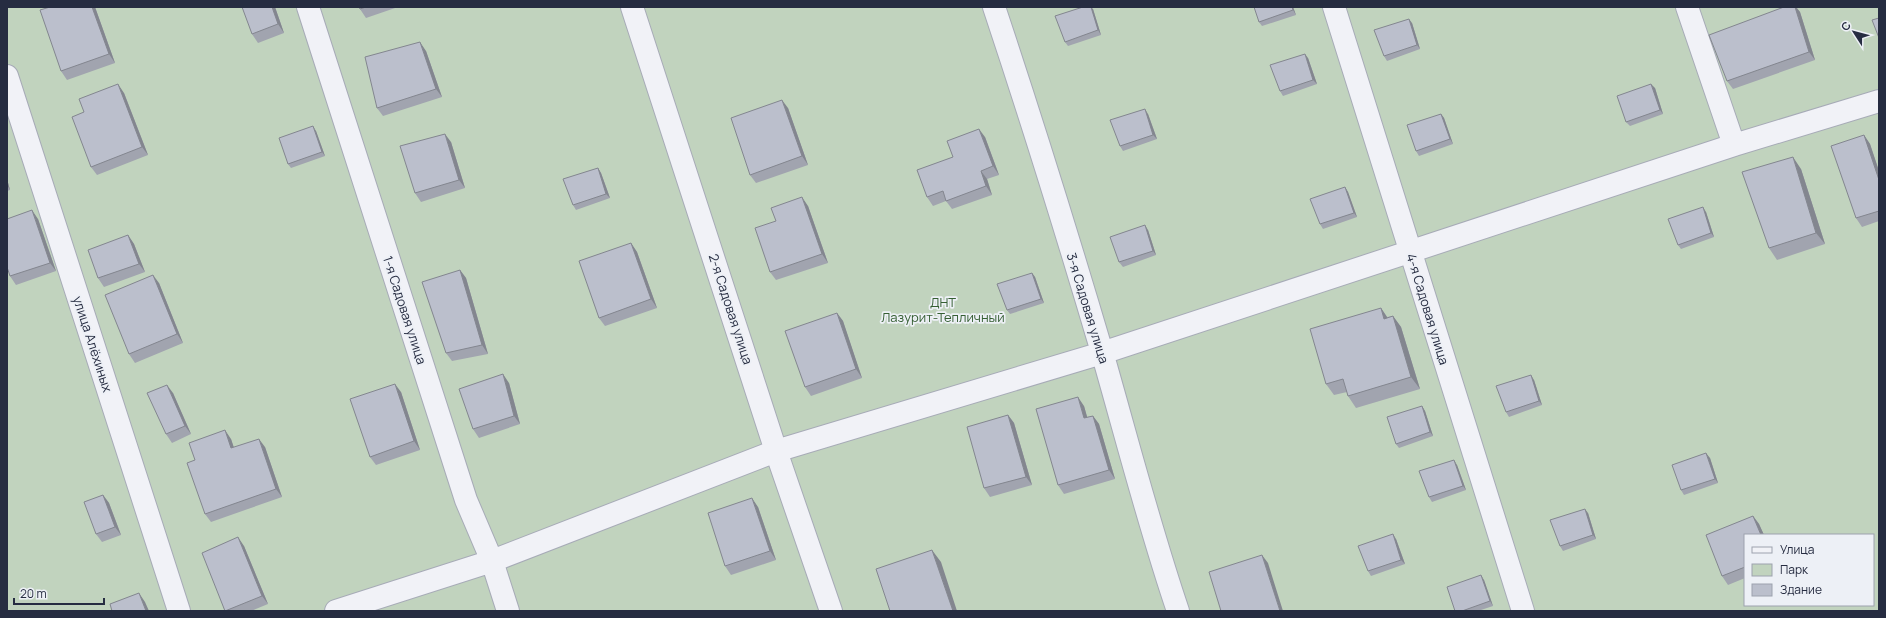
<svg xmlns="http://www.w3.org/2000/svg" width="1886" height="618" font-family="Manrope,sans-serif">
	<rect width="100%" height="100%" fill="#dee1e9"/>
	<path fill="#c1d3be" fill-rule="evenodd" d="M 7,7 L 1879,7 L 1879,611 L 7,611 ZM 1745,535 L 1873,535 L 1873,605 L 1745,605 Z"/>
	<g fill="none" stroke-linecap="round" stroke-linejoin="round">
		<g stroke="#a7abb7" stroke-width="24">
			<path id="street" d="M 308,7 L 466,500 L 492,561 L 508,611
				M 632,7 L 776,451 L 831,611
				M 994,7 C 1032,121 1068,237 1102,352 C 1127,439 1149,526 1178,611
				M 1334,7 L 1523,611
				M 1687,7 L 1734,145
				M 7,76 L 179,611
				M 336,611 L 492,561 L 776,451 L 1102,353 L 1734,145 L 1879,101"/>
		</g>
		<use href="#street" stroke="#f1f2f7" stroke-width="22"/>
	</g>
	<path fill="#a1a4af" d="M 95,7 L 115,63 L 67,80 L 61,71 Z
		M 275,7 L 284,33 L 258,43 L 252,34 Z
		M 359,7 L 398,7 L 366,18 L 360,9 Z
		M 1293,7 L 1296,15 L 1262,26 L 1259,22 Z
		M 1784,7 L 1796,7 L 1800,12 L 1815,60 L 1733,89 L 1727,81 Z
		M 1093,9 L 1101,35 L 1068,46 L 1065,42 Z
		M 1412,23 L 1420,49 L 1387,61 L 1384,56 Z
		M 426,51 L 442,97 L 383,116 L 377,108 Z
		M 1308,58 L 1317,84 L 1283,96 L 1280,91 Z
		M 1655,88 L 1663,114 L 1630,126 L 1626,122 Z
		M 124,93 L 148,155 L 97,175 L 91,167 L 84,112 Z
		M 788,108 L 808,165 L 756,183 L 750,175 Z
		M 1148,114 L 1157,139 L 1123,151 L 1120,146 Z
		M 1441,114 L 1444,118 L 1453,144 L 1419,156 L 1416,151 Z
		M 316,131 L 325,156 L 291,168 L 288,164 Z
		M 1864,135 L 1870,144 L 1879,171 L 1879,221 L 1862,227 L 1856,218 Z
		M 985,137 L 999,175 L 987,179 L 992,195 L 952,209 L 946,201 L 933,206 L 927,197 L 953,157 Z
		M 451,142 L 465,188 L 421,202 L 415,193 Z
		M 598,168 L 601,173 L 610,198 L 576,210 L 573,205 Z
		M 1801,169 L 1825,244 L 1777,260 L 1769,248 Z
		M 7,179 L 10,190 L 7,191 Z
		M 1345,187 L 1348,192 L 1357,217 L 1323,229 L 1320,224 Z
		M 808,206 L 828,263 L 776,280 L 770,272 L 776,221 Z
		M 1706,212 L 1714,237 L 1681,249 L 1678,245 Z
		M 38,219 L 56,271 L 16,285 L 10,276 Z
		M 1148,230 L 1156,255 L 1123,267 L 1119,262 Z
		M 128,235 L 134,244 L 145,272 L 104,287 L 98,278 Z
		M 631,243 L 637,252 L 657,308 L 605,326 L 599,318 Z
		M 460,270 L 466,278 L 488,354 L 452,361 L 446,353 Z
		M 1032,273 L 1035,277 L 1044,303 L 1010,314 L 1007,310 Z
		M 159,283 L 183,343 L 135,363 L 129,354 Z
		M 1381,308 L 1387,317 L 1393,316 L 1401,327 L 1420,389 L 1356,408 L 1348,396 L 1347,392 L 1334,395 L 1326,384 Z
		M 837,313 L 843,321 L 862,378 L 811,396 L 805,387 Z
		M 1534,380 L 1542,405 L 1509,417 L 1506,412 Z
		M 509,383 L 520,424 L 479,438 L 473,429 Z
		M 401,392 L 420,450 L 376,465 L 370,457 Z
		M 173,393 L 191,434 L 172,443 L 166,434 Z
		M 1084,406 L 1087,417 L 1093,416 L 1099,424 L 1115,479 L 1064,494 L 1058,485 Z
		M 1422,406 L 1425,411 L 1433,436 L 1399,448 L 1396,444 Z
		M 1008,415 L 1014,423 L 1032,485 L 990,497 L 984,488 Z
		M 231,439 L 234,448 L 265,447 L 282,497 L 211,522 L 205,514 L 195,460 Z
		M 1710,458 L 1718,483 L 1684,495 L 1681,490 Z
		M 1457,465 L 1466,490 L 1432,502 L 1429,497 Z
		M 103,495 L 109,503 L 121,535 L 102,542 L 96,534 Z
		M 758,507 L 776,560 L 731,575 L 725,566 Z
		M 1588,513 L 1596,539 L 1563,551 L 1560,546 Z
		M 1753,516 L 1759,524 L 1764,535 L 1745,535 L 1745,578 L 1728,585 L 1722,576 Z
		M 1396,539 L 1405,564 L 1371,576 L 1368,571 Z
		M 244,546 L 268,604 L 251,611 L 225,611 Z
		M 1484,580 L 1493,606 L 1478,611 L 1455,611 Z"/>
	<path fill="#83868f" d="M 92,7 L 95,7 L 115,63 L 109,54 Z
		M 272,7 L 275,7 L 284,33 L 278,24 Z
		M 1091,7 L 1093,9 L 1101,35 L 1098,30 Z
		M 1292,7 L 1293,7 L 1296,15 L 1293,10 Z
		M 1795,7 L 1796,7 L 1800,12 L 1815,60 L 1809,52 Z
		M 1409,19 L 1412,23 L 1420,49 L 1417,45 Z
		M 420,42 L 426,51 L 442,97 L 436,89 Z
		M 1305,54 L 1308,58 L 1317,84 L 1313,80 Z
		M 118,84 L 124,93 L 148,155 L 142,147 Z
		M 1651,84 L 1655,88 L 1663,114 L 1660,110 Z
		M 782,100 L 788,108 L 808,165 L 802,156 Z
		M 1145,109 L 1148,114 L 1157,139 L 1153,135 Z
		M 1441,114 L 1444,118 L 1453,144 L 1450,139 Z
		M 313,126 L 316,131 L 325,156 L 322,152 Z
		M 979,129 L 985,137 L 999,175 L 993,166 Z
		M 445,134 L 451,142 L 465,188 L 459,180 Z
		M 1864,135 L 1870,144 L 1879,171 L 1879,180 Z
		M 1793,157 L 1801,169 L 1825,244 L 1816,233 Z
		M 598,168 L 601,173 L 610,198 L 606,194 Z
		M 981,171 L 987,179 L 992,195 L 986,186 Z
		M 7,179 L 10,190 L 7,185 Z
		M 1345,187 L 1348,192 L 1357,217 L 1354,213 Z
		M 802,197 L 808,206 L 828,263 L 822,254 Z
		M 1703,207 L 1706,212 L 1714,237 L 1711,233 Z
		M 32,210 L 38,219 L 56,271 L 50,263 Z
		M 1145,225 L 1148,230 L 1156,255 L 1153,251 Z
		M 128,235 L 134,244 L 145,272 L 139,264 Z
		M 631,243 L 637,252 L 657,308 L 651,299 Z
		M 460,270 L 466,278 L 488,354 L 482,345 Z
		M 1032,273 L 1035,277 L 1044,303 L 1041,299 Z
		M 153,275 L 159,283 L 183,343 L 177,334 Z
		M 1381,308 L 1389,320 L 1384,319 Z
		M 837,313 L 843,321 L 862,378 L 856,369 Z
		M 1393,316 L 1401,327 L 1420,389 L 1411,377 Z
		M 503,374 L 509,383 L 520,424 L 514,416 Z
		M 1531,375 L 1534,380 L 1542,405 L 1539,401 Z
		M 395,384 L 401,392 L 420,450 L 414,441 Z
		M 167,385 L 173,393 L 191,434 L 185,426 Z
		M 1078,397 L 1084,406 L 1090,427 L 1084,418 Z
		M 1422,406 L 1425,411 L 1433,436 L 1430,432 Z
		M 1008,415 L 1014,423 L 1032,485 L 1026,477 Z
		M 1093,416 L 1099,424 L 1115,479 L 1109,470 Z
		M 225,430 L 231,439 L 237,457 L 231,448 Z
		M 259,439 L 265,447 L 282,497 L 276,489 Z
		M 1706,453 L 1710,458 L 1718,483 L 1715,479 Z
		M 1454,460 L 1457,465 L 1466,490 L 1463,486 Z
		M 103,495 L 109,503 L 121,535 L 115,527 Z
		M 752,498 L 758,507 L 776,560 L 770,551 Z
		M 1585,509 L 1588,513 L 1596,539 L 1593,535 Z
		M 1753,516 L 1759,524 L 1764,535 L 1761,535 Z
		M 1393,534 L 1396,539 L 1405,564 L 1401,560 Z
		M 238,537 L 244,546 L 268,604 L 262,596 Z
		M 932,550 L 941,562 L 957,611 L 953,611 Z
		M 1262,555 L 1268,563 L 1283,611 L 1280,611 Z
		M 1481,575 L 1484,580 L 1493,606 L 1490,601 Z
		M 139,593 L 145,602 L 149,611 L 146,611 Z"/>
	<path fill="#bbbfcc" stroke="#83868f" d="M 50,7 L 92,7 L 109,54 L 61,71 L 40,10 Z
		M 242,7 L 272,7 L 278,24 L 252,34 Z
		M 359,7 L 366,7 L 360,9 Z
		M 1083,7 L 1091,7 L 1098,30 L 1065,42 L 1055,16 Z
		M 1254,7 L 1292,7 L 1293,10 L 1259,22 Z
		M 1784,7 L 1795,7 L 1809,52 L 1727,81 L 1709,35 Z
		M 1879,18 L 1879,38 L 1872,20 Z
		M 1409,19 L 1417,45 L 1384,56 L 1374,30 Z
		M 420,42 L 436,89 L 377,108 L 365,57 Z
		M 1305,54 L 1313,80 L 1280,91 L 1270,65 Z
		M 118,84 L 142,147 L 91,167 L 72,117 L 84,112 L 79,99 Z
		M 1651,84 L 1660,110 L 1626,122 L 1617,96 Z
		M 782,100 L 802,156 L 750,175 L 731,118 Z
		M 1145,109 L 1153,135 L 1120,146 L 1110,120 Z
		M 1441,114 L 1450,139 L 1416,151 L 1407,125 Z
		M 313,126 L 322,152 L 288,164 L 279,138 Z
		M 979,129 L 993,166 L 981,171 L 986,186 L 946,201 L 943,191 L 927,197 L 917,170 L 953,157 L 947,141 Z
		M 445,134 L 459,180 L 415,193 L 400,146 Z
		M 1864,135 L 1879,180 L 1879,211 L 1856,218 L 1831,146 Z
		M 1793,157 L 1816,233 L 1769,248 L 1742,172 Z
		M 598,168 L 606,194 L 573,205 L 563,179 Z
		M 1345,187 L 1354,213 L 1320,224 L 1310,199 Z
		M 802,197 L 822,254 L 770,272 L 755,228 L 776,221 L 771,208 Z
		M 1703,207 L 1711,233 L 1678,245 L 1668,219 Z
		M 32,210 L 50,263 L 10,276 L 7,267 L 7,219 Z
		M 1145,225 L 1153,251 L 1119,262 L 1110,237 Z
		M 128,235 L 139,264 L 98,278 L 88,250 Z
		M 631,243 L 651,299 L 599,318 L 579,261 Z
		M 460,270 L 482,345 L 446,353 L 422,282 Z
		M 1032,273 L 1041,299 L 1007,310 L 997,284 Z
		M 153,275 L 177,334 L 129,354 L 105,295 Z
		M 1381,308 L 1384,319 L 1393,316 L 1411,377 L 1348,396 L 1343,379 L 1326,384 L 1310,329 Z
		M 837,313 L 856,369 L 805,387 L 785,331 Z
		M 503,374 L 514,416 L 473,429 L 459,389 Z
		M 1531,375 L 1539,401 L 1506,412 L 1496,386 Z
		M 395,384 L 414,441 L 370,457 L 350,399 Z
		M 167,385 L 185,426 L 166,434 L 147,393 Z
		M 1078,397 L 1084,418 L 1093,416 L 1109,470 L 1058,485 L 1036,409 Z
		M 1422,406 L 1430,432 L 1396,444 L 1387,417 Z
		M 1008,415 L 1026,477 L 984,488 L 967,427 Z
		M 225,430 L 231,448 L 259,439 L 276,489 L 205,514 L 187,463 L 195,460 L 189,443 Z
		M 1706,453 L 1715,479 L 1681,490 L 1672,465 Z
		M 1454,460 L 1463,486 L 1429,497 L 1419,471 Z
		M 103,495 L 115,527 L 96,534 L 84,502 Z
		M 752,498 L 770,551 L 725,566 L 708,513 Z
		M 1585,509 L 1593,535 L 1560,546 L 1550,520 Z
		M 1753,516 L 1761,535 L 1745,535 L 1745,567 L 1722,576 L 1706,535 Z
		M 1393,534 L 1401,560 L 1368,571 L 1358,546 Z
		M 238,537 L 262,596 L 225,611 L 202,553 Z
		M 932,550 L 953,611 L 890,611 L 876,569 Z
		M 1262,555 L 1280,611 L 1221,611 L 1209,572 Z
		M 1481,575 L 1490,601 L 1462,611 L 1455,611 L 1447,587 Z
		M 139,593 L 146,611 L 112,611 L 110,604 Z"/>
	<g text-anchor="middle" stroke-width="3.5" stroke-linejoin="round" paint-order="stroke">
		<g font-size="13" fill="#345e32" stroke="#edf0f6">
			<text x="943" y="307">ДНТ<tspan x="943" dy="15">Лазурит-Тепличный</tspan></text>
		</g>
		<g font-size="13" fill="#262c41" stroke="#edf0f6">
			<text transform="translate(1088 308) rotate(73)" y="5">3-я Садовая улица</text>
			<text transform="translate(731 309) rotate(72)" y="5">2-я Садовая улица</text>
			<text transform="translate(1428 309) rotate(73)" y="5">4-я Садовая улица</text>
			<text transform="translate(405 310) rotate(72)" y="5">1-я Садовая улица</text>
			<text transform="translate(93 344) rotate(72)" y="5">улица Алёхиных</text>
		</g>
	</g>
	<rect width="1886" height="618" fill="none" stroke="#262c41" stroke-width="16"/>
	<rect x="1744" y="534" width="130" height="72" fill="#edf0f6" stroke="#9da2ae"/>
	<rect x="1752" y="547" width="20" height="6" fill="#f1f2f7" stroke="#9da2ae"/>
	<text x="1780" y="554" font-size="12" fill="#262c41">Улица</text>
	<rect x="1752" y="564" width="20" height="12" fill="#c1d3be" stroke="#9da2ae"/>
	<text x="1780" y="574" font-size="12" fill="#262c41">Парк</text>
	<rect x="1752" y="584" width="20" height="12" fill="#bbbfcc" stroke="#9da2ae"/>
	<text x="1780" y="594" font-size="12" fill="#262c41">Здание</text>
	<g transform="translate(1854 32) rotate(306)" stroke="#edf0f6" stroke-width="3" paint-order="stroke">
	<path d="M0-3L7 15L0 10L-7 15Z" fill="#262c41"/>
	<text y="-6" font-size="11" font-weight="bold" text-anchor="middle" fill="#262c41">С</text>
	</g>
	<path d="M14 598v6h90v-6" fill="none" stroke="#262c41" stroke-width="2"/>
	<text x="20" y="598" font-size="12" fill="#262c41" stroke="#edf0f6" stroke-width="3" paint-order="stroke">20 m</text>
</svg>
